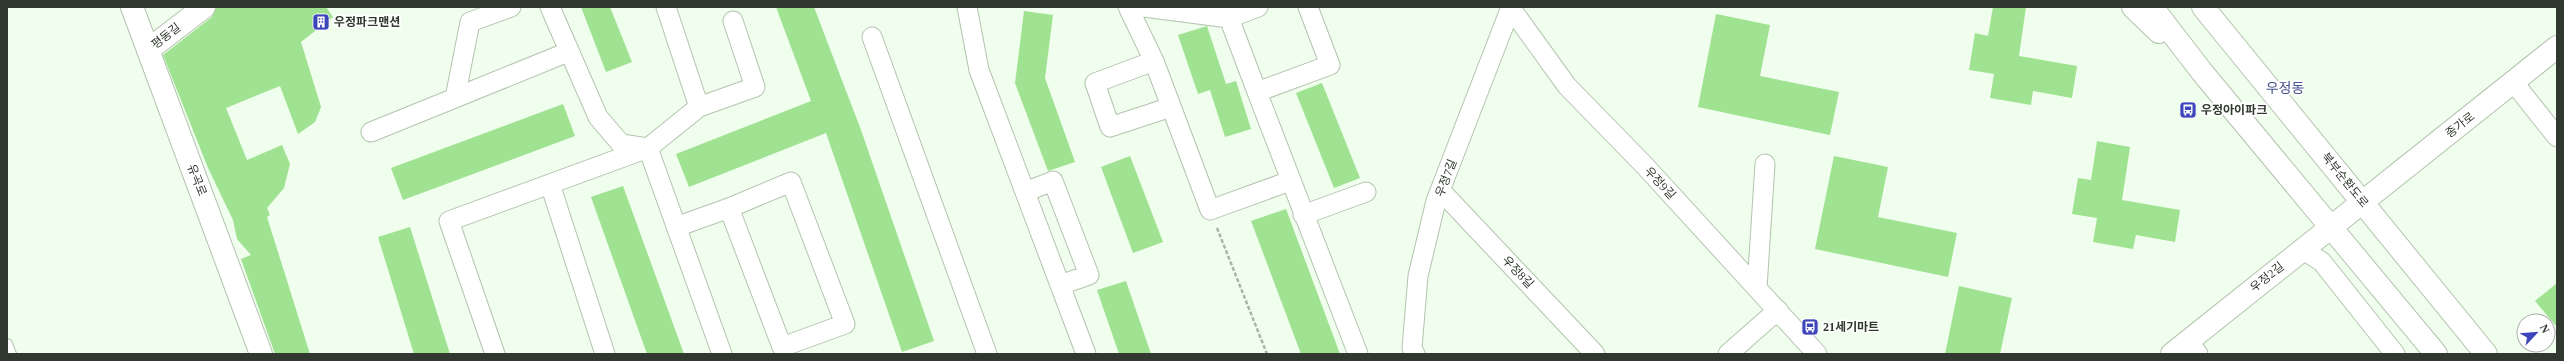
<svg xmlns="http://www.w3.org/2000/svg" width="2564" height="361" font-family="'Times New Roman','Noto Sans KR',serif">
	<rect width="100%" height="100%" fill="#f0feed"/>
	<path fill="#9fe291" d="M 216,7 L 326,7 L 333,17 L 301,42 L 321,107 L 315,122 L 298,134 L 280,86 L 226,108 L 247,160 L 282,145 L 290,164 L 284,188 L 267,208 L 270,215 L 267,217 L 310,354 L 275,354 L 241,259 L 251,255 L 237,239 L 233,220 L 208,168 L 163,55 L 212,17 Z
		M 581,7 L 610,7 L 632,62 L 606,72 Z
		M 776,7 L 814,7 L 861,130 L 934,341 L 902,352 L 826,133 L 689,187 L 676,154 L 811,101 Z
		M 1993,7 L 2026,7 L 2019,56 L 2077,66 L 2072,98 L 2033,91 L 2031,105 L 1990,98 L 1994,74 L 1969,70 L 1975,33 L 1988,36 Z
		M 1024,11 L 1053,15 L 1045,78 L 1075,162 L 1048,171 L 1015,83 Z
		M 1716,14 L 1770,25 L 1760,76 L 1839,92 L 1830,135 L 1698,107 Z
		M 1207,26 L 1226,84 L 1236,81 L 1251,129 L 1225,137 L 1210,90 L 1198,94 L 1178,35 Z
		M 1322,83 L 1360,178 L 1334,188 L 1296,93 Z
		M 563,104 L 575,136 L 403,200 L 391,168 Z
		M 2097,141 L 2130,147 L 2122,200 L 2180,210 L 2175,242 L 2136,235 L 2133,249 L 2093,242 L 2097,218 L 2072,214 L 2078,178 L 2091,180 Z
		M 1130,156 L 1163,242 L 1133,253 L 1101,167 Z
		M 1834,156 L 1888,167 L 1878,217 L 1957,233 L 1948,277 L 1815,249 Z
		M 623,186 L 684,354 L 647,354 L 591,197 Z
		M 1286,209 L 1340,354 L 1301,354 L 1251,221 Z
		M 410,227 L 450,354 L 414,354 L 378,237 Z
		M 1126,281 L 1151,354 L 1119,354 L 1097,290 Z
		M 2557,283 L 2557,327 L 2535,301 Z
		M 1959,286 L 2012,298 L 2000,354 L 1945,354 Z"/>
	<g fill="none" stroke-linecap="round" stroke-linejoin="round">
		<g stroke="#b3c4af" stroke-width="12">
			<path id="service" d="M 7,344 L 11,354"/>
		</g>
		<g stroke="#b3c4af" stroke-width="21">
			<path id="minor" d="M 511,7 L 470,22 L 455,98 L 568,52
				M 550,7 L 598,117 L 621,144 L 648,148 L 722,354
				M 967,7 L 979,70 L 1086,354
				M 1128,7 L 1154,61 L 1210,210 L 1290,181
				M 1144,7 L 1229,18 L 1258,7
				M 1510,7 L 1567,86 L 1645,166 L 1817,354
				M 1229,18 L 1257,92 L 1330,65 L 1308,7
				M 872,37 L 987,354
				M 1154,61 L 1095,83 L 1110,127 L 1171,107
				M 2514,83 L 2557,137
				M 1257,92 L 1358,354
				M 699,107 L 755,87 L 733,21
				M 371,132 L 455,98
				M 550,184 L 605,354
				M 1441,191 L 1595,354
				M 1025,192 L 1053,181 L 1089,275 L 1060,285
				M 1303,215 L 1366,192
				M 676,227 L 729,208 L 782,347 L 845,324 L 791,182 L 729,208
				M 2302,249 L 2322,262 L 2395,354
				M 1757,288 L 1765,164
				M 2188,341 L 2198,354
				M 495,354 L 449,221 L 648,148 L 699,107 L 666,7
				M 1415,354 L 1412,348 L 1418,276 L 1436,201 L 1511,7
				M 1728,354 L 1778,310"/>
		</g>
		<g stroke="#b3c4af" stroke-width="24">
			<path id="tertiary" d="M 148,50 L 204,7
				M 2172,354 L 2557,47"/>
		</g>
		<g stroke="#b3c4af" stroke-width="24">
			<path id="secondary" d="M 132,7 L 261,354
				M 2133,7 L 2159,32
				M 2152,7 L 2202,72 L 2436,354
				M 2203,7 L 2486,354"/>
		</g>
		<path stroke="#aab5a7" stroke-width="2.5" stroke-dasharray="4 2" stroke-linecap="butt" d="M 1217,228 L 1267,354"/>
		<use href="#service" stroke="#fff" stroke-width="10"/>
		<use href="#minor" stroke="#fff" stroke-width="19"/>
		<use href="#tertiary" stroke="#fff" stroke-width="22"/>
		<use href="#secondary" stroke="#fff" stroke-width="22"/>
	</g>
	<defs>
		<g id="building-square" transform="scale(0.9)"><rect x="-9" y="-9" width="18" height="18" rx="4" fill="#3c45b9" stroke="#fff"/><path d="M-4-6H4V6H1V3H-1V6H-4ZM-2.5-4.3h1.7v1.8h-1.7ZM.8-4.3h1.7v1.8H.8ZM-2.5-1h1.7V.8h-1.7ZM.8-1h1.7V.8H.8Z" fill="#fff"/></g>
		<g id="bus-square" transform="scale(0.9)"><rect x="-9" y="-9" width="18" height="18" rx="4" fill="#3c45b9" stroke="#fff"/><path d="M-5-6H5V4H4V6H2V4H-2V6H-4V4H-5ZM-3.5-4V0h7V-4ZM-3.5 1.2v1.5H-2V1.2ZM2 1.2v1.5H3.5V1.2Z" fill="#fff"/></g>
	</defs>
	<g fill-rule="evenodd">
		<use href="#building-square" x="321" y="22"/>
		<use href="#bus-square" x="2188" y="110"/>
		<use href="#bus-square" x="1810" y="327"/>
	</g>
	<g text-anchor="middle" stroke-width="3.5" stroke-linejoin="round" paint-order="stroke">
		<g font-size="12" font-weight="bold" fill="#31382f" stroke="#fff" text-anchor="start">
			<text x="334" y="26">우정파크맨션</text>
			<text x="2201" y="114">우정아이파크</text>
			<text x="1823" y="331">21세기마트</text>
		</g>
		<g font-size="12" fill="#31382f" stroke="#fff">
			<text transform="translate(166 36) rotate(-38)" y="4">평동길</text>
			<text transform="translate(2460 125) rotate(-38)" y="4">종가로</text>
			<text transform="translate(1446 178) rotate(-69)" y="4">우정7길</text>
			<text transform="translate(197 180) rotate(69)" y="4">유곡로</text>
			<text transform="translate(2345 180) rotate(51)" y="4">북부순환도로</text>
			<text transform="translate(1660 183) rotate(47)" y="4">우정9길</text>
			<text transform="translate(1518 272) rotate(46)" y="4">우정8길</text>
			<text transform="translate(2267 277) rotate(-39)" y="4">우정2길</text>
		</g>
		<g font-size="14" fill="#45518e" stroke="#fff">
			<text x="2285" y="93">우정동</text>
		</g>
	</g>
	<rect width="2564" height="361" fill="none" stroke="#31382f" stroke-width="16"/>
	<g transform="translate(2536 333) rotate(64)"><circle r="19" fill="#ffffff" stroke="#adafac"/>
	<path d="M0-3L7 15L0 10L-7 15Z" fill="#3c45b9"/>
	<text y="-6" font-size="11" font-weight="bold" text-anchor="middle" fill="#31382f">N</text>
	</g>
</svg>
